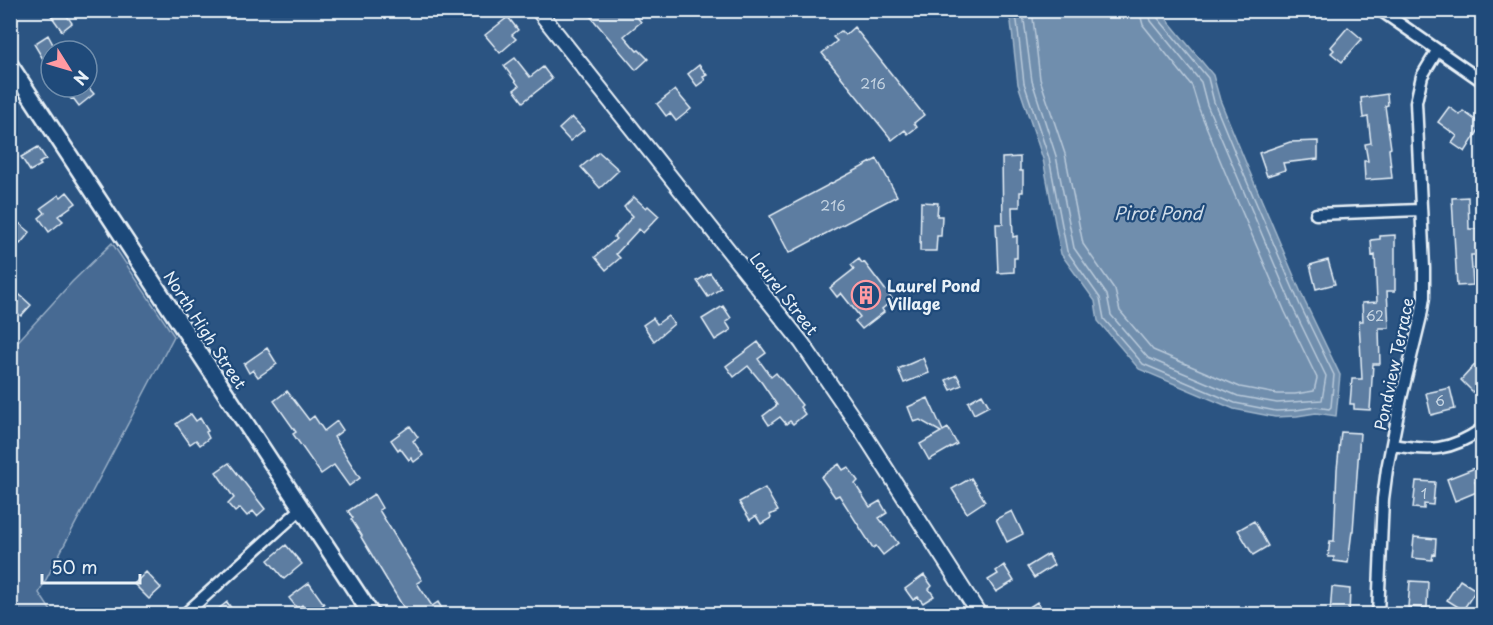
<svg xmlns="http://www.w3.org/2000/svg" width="1493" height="625" font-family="'Playpen Sans',sans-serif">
	<rect width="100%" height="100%" fill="#2b5482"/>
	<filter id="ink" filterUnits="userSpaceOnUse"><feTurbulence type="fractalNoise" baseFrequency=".0167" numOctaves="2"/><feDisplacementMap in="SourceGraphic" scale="12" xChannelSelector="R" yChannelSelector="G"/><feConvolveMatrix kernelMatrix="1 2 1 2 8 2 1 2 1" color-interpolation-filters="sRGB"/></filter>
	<g filter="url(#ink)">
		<path fill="#476b93" stroke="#98aec6" stroke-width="1.5" d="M 112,243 L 174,336 L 39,593 L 53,614 L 11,614 L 11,349 L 72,282 Z"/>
		<path fill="#708ead" stroke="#a0b6cb" stroke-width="1.5" d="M 1006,11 L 1160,11 L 1213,75 L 1220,100 L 1248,168 L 1305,302 L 1340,375 L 1336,416 L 1316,413 L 1297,416 L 1275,417 L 1234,409 L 1139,369 L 1098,321 L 1095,301 L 1061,254 L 1043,159 L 1018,84 L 1011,22 Z"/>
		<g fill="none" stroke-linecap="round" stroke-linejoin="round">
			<path stroke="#b8c9da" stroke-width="1.5" d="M 1012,10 L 1017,21 L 1024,83 L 1049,158 L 1067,251 L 1100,298 L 1104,319 L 1143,364 L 1235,403 L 1276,411 L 1296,410 L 1316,407 L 1329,409 L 1331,407 L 1334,375 L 1300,305 L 1242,170 L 1214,102 L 1208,78 L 1157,17 L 1156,10
				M 1021,10 L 1024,20 L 1032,81 L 1056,156 L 1074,248 L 1107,295 L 1111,315 L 1148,358 L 1238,396 L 1277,403 L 1322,400 L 1326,376 L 1293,308 L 1236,173 L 1207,105 L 1201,82 L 1151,21 L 1148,10
				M 1030,10 L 1033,18 L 1040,79 L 1065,154 L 1083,244 L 1115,290 L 1120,311 L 1153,350 L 1240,387 L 1277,394 L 1295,394 L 1314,391 L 1317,378 L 1285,312 L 1227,177 L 1199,109 L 1192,86 L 1143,25 L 1139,10"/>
		</g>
		<path fill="#5d7da1" stroke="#e8f1f8" stroke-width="1.5" d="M 47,10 L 63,10 L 72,23 L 62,31 Z
			M 585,10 L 631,10 L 641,22 L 624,36 L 637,51 L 639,50 L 648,59 L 636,70 Z
			M 508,17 L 518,30 L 512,35 L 516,39 L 500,53 L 485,35 Z
			M 854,27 L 924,115 L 914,123 L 917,127 L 908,134 L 905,130 L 892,140 L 822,53 L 837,41 L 833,37 L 841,31 L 845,35 Z
			M 1348,27 L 1362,39 L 1342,62 L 1331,53 L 1334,50 L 1331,47 Z
			M 48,35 L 56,50 L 51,51 L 51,54 L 43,59 L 34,44 Z
			M 515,58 L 530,77 L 543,67 L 552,79 L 523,102 L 514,90 L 519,86 L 504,66 Z
			M 699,65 L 707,75 L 703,77 L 705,80 L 697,86 L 688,74 Z
			M 62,87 L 88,87 L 94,94 L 79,106 L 73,98 L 71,99 Z
			M 675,90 L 691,109 L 676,121 L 670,113 L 666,116 L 657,104 Z
			M 1387,94 L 1388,105 L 1385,106 L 1391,148 L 1389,149 L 1392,178 L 1365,180 L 1364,161 L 1368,161 L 1365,144 L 1371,143 L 1368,117 L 1363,118 L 1361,98 Z
			M 1449,107 L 1460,115 L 1463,111 L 1482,125 L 1465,152 L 1452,143 L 1457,136 L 1438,122 Z
			M 572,117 L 584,130 L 570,141 L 559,129 Z
			M 1318,141 L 1318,159 L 1283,163 L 1285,170 L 1267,176 L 1259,153 L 1290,142 Z
			M 38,147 L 46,159 L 39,163 L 41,165 L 30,171 L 21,157 Z
			M 599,152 L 619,170 L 600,188 L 581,167 Z
			M 1020,157 L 1020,171 L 1023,171 L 1023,192 L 1020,192 L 1020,207 L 1012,207 L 1013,237 L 1017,236 L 1017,258 L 1014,258 L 1014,272 L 998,273 L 996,224 L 1003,224 L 1002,158 Z
			M 877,159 L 897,196 L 789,253 L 770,216 Z
			M 67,192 L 76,203 L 58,216 L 63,221 L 49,232 L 39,218 L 45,213 L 41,208 L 59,195 L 61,197 Z
			M 634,197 L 646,208 L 648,206 L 659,216 L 643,233 L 639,229 L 616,254 L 620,258 L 606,270 L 595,257 L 616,239 L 614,237 L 633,216 L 624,207 Z
			M 1468,197 L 1469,229 L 1481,229 L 1482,255 L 1471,255 L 1473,285 L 1457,286 L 1452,198 Z
			M 921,202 L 938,203 L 937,216 L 942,216 L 941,236 L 937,236 L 936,251 L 920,251 Z
			M 19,223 L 30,232 L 20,244 L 10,237 L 10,234 Z
			M 1395,235 L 1395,291 L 1387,291 L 1389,328 L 1379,328 L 1380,364 L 1373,364 L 1370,410 L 1354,409 L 1354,404 L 1350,404 L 1352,379 L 1362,379 L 1359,321 L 1363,321 L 1362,303 L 1377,302 L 1375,255 L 1372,256 L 1371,240 L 1380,239 L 1380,236 Z
			M 859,259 L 862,263 L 864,262 L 893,300 L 882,309 L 884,312 L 862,329 L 855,321 L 860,317 L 841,293 L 837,297 L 830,288 L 854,269 L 851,265 Z
			M 1328,260 L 1335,284 L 1316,289 L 1310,265 Z
			M 710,273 L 721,288 L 708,297 L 697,281 Z
			M 10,286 L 31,305 L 21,316 L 17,313 L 10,320 Z
			M 723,306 L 731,318 L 726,322 L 731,330 L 715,340 L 702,319 Z
			M 668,316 L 674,324 L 654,341 L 643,325 L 653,318 L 657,324 Z
			M 758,342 L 766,353 L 758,359 L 771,377 L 776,373 L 802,405 L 800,407 L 805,414 L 793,424 L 790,421 L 786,424 L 780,417 L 769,425 L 763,416 L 777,405 L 762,383 L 748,366 L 734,377 L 726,366 Z
			M 267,348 L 277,364 L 258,377 L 253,370 L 249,373 L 244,364 Z
			M 1482,357 L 1482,384 L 1474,393 L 1461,380 Z
			M 923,358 L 929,373 L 904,383 L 898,369 Z
			M 957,375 L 962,385 L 951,390 L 946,380 Z
			M 1450,388 L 1455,409 L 1431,415 L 1426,393 Z
			M 287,391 L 309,420 L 314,416 L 324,431 L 337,421 L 343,430 L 334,437 L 360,478 L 349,486 L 334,465 L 321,474 L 293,434 L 296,432 L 274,401 Z
			M 982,394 L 989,406 L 974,414 L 968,402 Z
			M 928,398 L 943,431 L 948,428 L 957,444 L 929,460 L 920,444 L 941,432 L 920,420 L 914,422 L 908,407 Z
			M 191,414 L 196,421 L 200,418 L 208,431 L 206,432 L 209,438 L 200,445 L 196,440 L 190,444 L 176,424 Z
			M 410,426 L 418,437 L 413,441 L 423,455 L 414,462 L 411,458 L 409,460 L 400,448 L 398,450 L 391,440 Z
			M 1341,432 L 1360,433 L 1353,531 L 1352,531 L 1348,563 L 1334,561 L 1334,557 L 1328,557 L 1330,541 L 1334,541 L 1337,469 Z
			M 229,463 L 265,509 L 257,516 L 253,511 L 247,516 L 240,508 L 235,512 L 228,504 L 234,498 L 216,472 Z
			M 839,464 L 843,470 L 848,467 L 858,481 L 855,484 L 870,507 L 880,501 L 887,513 L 879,518 L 898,543 L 883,555 L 876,546 L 873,548 L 839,495 L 835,497 L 821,477 Z
			M 1480,466 L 1482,479 L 1475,482 L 1479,491 L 1455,501 L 1447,479 Z
			M 971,478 L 985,501 L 967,513 L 952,489 Z
			M 1416,481 L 1435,482 L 1433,505 L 1424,504 L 1424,509 L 1413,508 Z
			M 765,488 L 778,511 L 770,515 L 771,518 L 761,524 L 756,516 L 750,520 L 739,502 Z
			M 374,494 L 382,508 L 379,510 L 422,580 L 417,583 L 432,606 L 438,602 L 446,615 L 408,615 L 361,537 L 362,536 L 351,519 L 353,518 L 348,511 Z
			M 1012,511 L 1023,534 L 1007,542 L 996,519 Z
			M 1254,521 L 1268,546 L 1253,555 L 1238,530 Z
			M 1414,537 L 1436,539 L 1435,555 L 1433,554 L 1432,560 L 1412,558 Z
			M 286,545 L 302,564 L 284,579 L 268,560 Z
			M 1048,554 L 1054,565 L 1034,578 L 1027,567 Z
			M 1004,565 L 1014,581 L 996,592 L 988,580 L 998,574 L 996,571 Z
			M 146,572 L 161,588 L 149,599 L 134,584 Z
			M 924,575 L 932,586 L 929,589 L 934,596 L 923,603 L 918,597 L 913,600 L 905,589 Z
			M 1460,580 L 1476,590 L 1463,610 L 1447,600 Z
			M 1410,581 L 1428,582 L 1427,608 L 1408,607 Z
			M 309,583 L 324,604 L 310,615 L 302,605 L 297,608 L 289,598 Z
			M 1332,587 L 1350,589 L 1349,615 L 1330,614 Z
			M 227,602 L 236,615 L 211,615 Z
			M 1037,602 L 1045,615 L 1017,615 Z"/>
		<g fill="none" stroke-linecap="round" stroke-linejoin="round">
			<g stroke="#e8f1f8" stroke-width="15">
				<path id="minor" d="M 1380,10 L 1482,81
					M 1316,214 L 1420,210
					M 1392,445 C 1430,451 1449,452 1482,429
					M 185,614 L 301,509
					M 1378,614 L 1383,499 L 1387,469 L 1401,398 L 1421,316 L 1424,297 L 1424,268 L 1416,102 L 1422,76 L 1437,51"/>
			</g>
			<g stroke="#e8f1f8" stroke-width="18">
				<path id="tertiary" d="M 538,10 L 802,343 L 862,431 L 979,614"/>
			</g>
			<g stroke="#e8f1f8" stroke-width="20">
				<path id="secondary" d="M 10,65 L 371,614"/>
			</g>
			<use href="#minor" stroke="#1f4a7a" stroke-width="10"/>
			<use href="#tertiary" stroke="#1f4a7a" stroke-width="14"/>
			<use href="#secondary" stroke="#1f4a7a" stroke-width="15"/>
		</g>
	</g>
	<defs>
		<g id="building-ring" transform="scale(1.5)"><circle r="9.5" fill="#1f4a7a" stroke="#ff9aa2" stroke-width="1.5"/><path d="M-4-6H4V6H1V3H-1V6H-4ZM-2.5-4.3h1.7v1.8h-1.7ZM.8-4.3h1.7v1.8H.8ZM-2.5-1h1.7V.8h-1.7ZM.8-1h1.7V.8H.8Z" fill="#ff9aa2"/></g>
	</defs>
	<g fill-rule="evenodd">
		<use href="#building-ring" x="866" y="295"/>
	</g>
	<g text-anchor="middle" stroke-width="4.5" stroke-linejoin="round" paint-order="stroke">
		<g font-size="14" fill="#c5d4e2">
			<text x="873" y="89">216</text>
			<text x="833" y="211">216</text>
			<text x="1375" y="321">62</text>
			<text x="1440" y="406">6</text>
			<text x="1424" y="499">1</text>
		</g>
		<g font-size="16" font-weight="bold" fill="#e8f1f8" stroke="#1f4a7a" text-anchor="start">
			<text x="887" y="292">Laurel Pond<tspan x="887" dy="18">Village</tspan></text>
		</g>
		<g font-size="16" fill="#e8f1f8" stroke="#1f4a7a">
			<text transform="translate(784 294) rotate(52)" y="6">Laurel Street</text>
			<text transform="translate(205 330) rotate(57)" y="6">North High Street</text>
			<text transform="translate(1394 364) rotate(-78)" y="6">Pondview Terrace</text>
		</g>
		<g font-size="18" font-style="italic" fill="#d0dde9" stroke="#1f4a7a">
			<text x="1158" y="220">Pirot Pond</text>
		</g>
	</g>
	<rect width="1493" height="625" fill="none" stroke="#1f4a7a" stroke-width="36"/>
	<rect x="18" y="18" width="1457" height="589" fill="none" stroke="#e8f1f8" stroke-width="2" filter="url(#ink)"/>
	<g transform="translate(69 69) rotate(127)"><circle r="28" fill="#1f4a7a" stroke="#6f8dac" stroke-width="1.5"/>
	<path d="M0-4.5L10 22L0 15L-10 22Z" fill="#ff9aa2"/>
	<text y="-9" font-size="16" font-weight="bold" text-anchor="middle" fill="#e8f1f8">N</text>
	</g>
	<path d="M42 574v9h98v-9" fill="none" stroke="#e8f1f8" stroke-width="3"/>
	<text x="51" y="574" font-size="18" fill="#e8f1f8" stroke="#1f4a7a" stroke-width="4.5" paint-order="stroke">50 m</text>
</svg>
